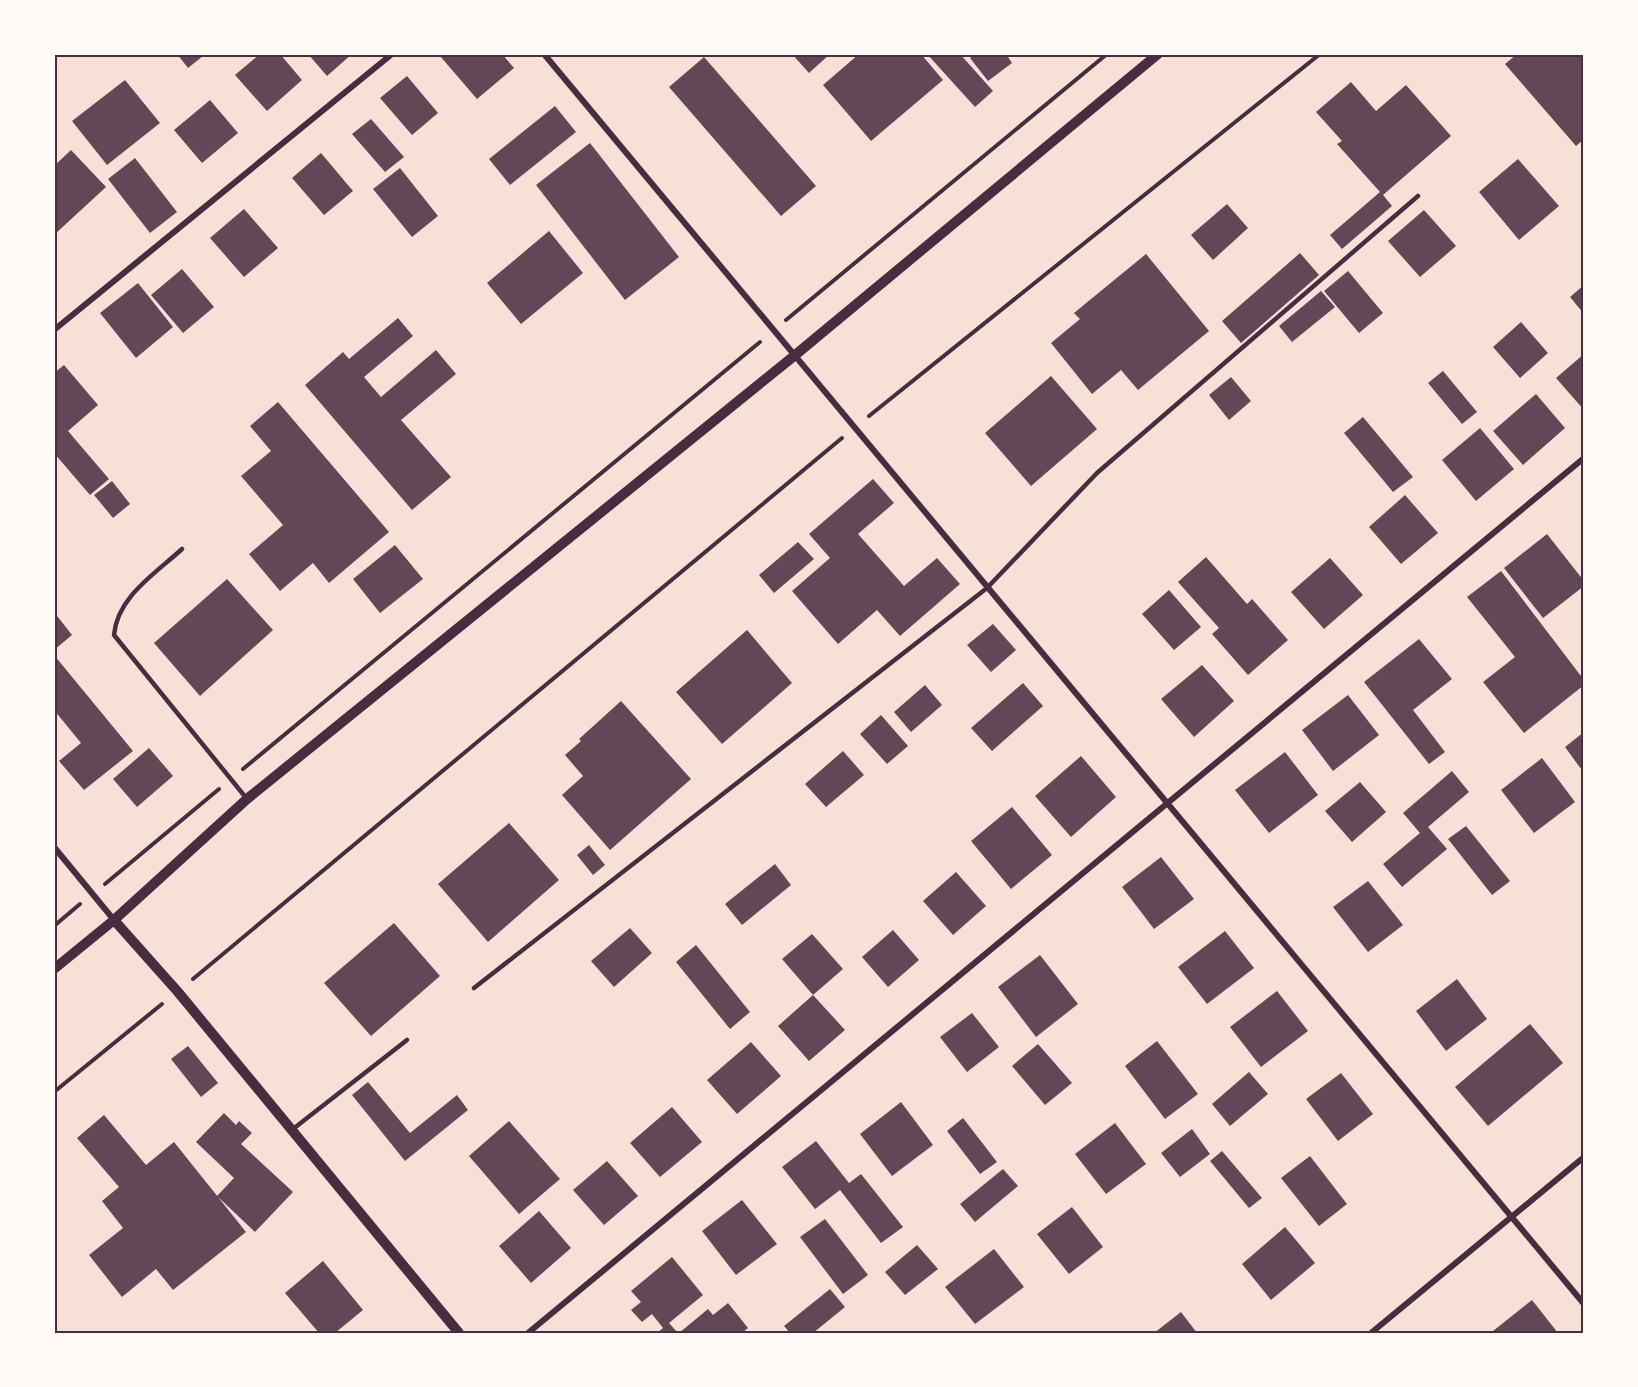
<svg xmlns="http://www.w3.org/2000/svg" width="1638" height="1387" font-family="Spectral,serif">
	<rect width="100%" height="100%" fill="#f7e1d7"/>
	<path fill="#644757" d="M 177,54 L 202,54 L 203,56 L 188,68 Z
		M 260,54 L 280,54 L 302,80 L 267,111 L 235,75 Z
		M 308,54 L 352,54 L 327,76 Z
		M 443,54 L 502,54 L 514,68 L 477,99 L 440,56 Z
		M 792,54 L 830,54 L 809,73 Z
		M 859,54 L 921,54 L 943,80 L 871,141 L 823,85 Z
		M 927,54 L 960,54 L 993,91 L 975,107 Z
		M 976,54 L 1006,54 L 1012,63 L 988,81 L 970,58 Z
		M 1517,54 L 1584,54 L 1584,139 L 1576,146 L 1505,64 Z
		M 704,57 L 816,186 L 781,216 L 669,87 Z
		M 407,76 L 438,113 L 412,135 L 380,98 Z
		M 125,80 L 160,123 L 107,165 L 72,121 Z
		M 1351,82 L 1376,111 L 1406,85 L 1451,136 L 1383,195 L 1392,206 L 1342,249 L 1330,235 L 1380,192 L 1337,144 L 1342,141 L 1316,112 Z
		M 210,100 L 238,133 L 202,163 L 174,130 Z
		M 555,106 L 576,132 L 510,185 L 489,159 Z
		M 371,119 L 404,157 L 385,172 L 352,134 Z
		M 590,143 L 679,257 L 625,300 L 536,185 Z
		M 71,150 L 106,187 L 55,234 L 54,166 Z
		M 321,153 L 353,191 L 324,215 L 292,178 Z
		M 135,158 L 177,212 L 150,233 L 108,179 Z
		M 1518,159 L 1559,206 L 1519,240 L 1479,192 Z
		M 400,168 L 438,216 L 412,237 L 373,189 Z
		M 1227,204 L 1248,228 L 1213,260 L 1191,235 Z
		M 244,209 L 278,248 L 244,277 L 210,238 Z
		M 1424,210 L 1456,246 L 1420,277 L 1388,241 Z
		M 549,231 L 583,273 L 521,324 L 487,283 Z
		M 1300,253 L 1319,275 L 1241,343 L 1222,321 Z
		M 1146,254 L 1209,331 L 1138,390 L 1121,370 L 1092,394 L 1051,343 L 1080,319 L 1074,313 Z
		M 182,269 L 214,307 L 183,333 L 151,295 Z
		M 1348,271 L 1383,313 L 1359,333 L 1324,291 Z
		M 138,283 L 173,327 L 136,358 L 100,313 Z
		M 1584,285 L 1584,314 L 1570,297 Z
		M 1321,291 L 1335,307 L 1292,342 L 1279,326 Z
		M 398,318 L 413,336 L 364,377 L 381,397 L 436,350 L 456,374 L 401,420 L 451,477 L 412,510 L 305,385 L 343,352 L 349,359 Z
		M 1521,322 L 1548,353 L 1520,378 L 1493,347 Z
		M 1584,354 L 1584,410 L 1556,378 Z
		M 64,365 L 98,405 L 68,431 L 109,479 L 90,495 L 54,453 L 54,443 L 57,441 L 54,438 L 54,373 Z
		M 1443,371 L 1477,412 L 1462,424 L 1428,383 Z
		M 1051,376 L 1097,429 L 1031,486 L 985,433 Z
		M 1231,377 L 1251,401 L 1229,420 L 1209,395 Z
		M 1536,394 L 1565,428 L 1523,465 L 1493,431 Z
		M 278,402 L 389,532 L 329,583 L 313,563 L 280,591 L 249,554 L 283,525 L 241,476 L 271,451 L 250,426 Z
		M 1363,417 L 1413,477 L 1393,492 L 1344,433 Z
		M 1480,428 L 1514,469 L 1476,501 L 1442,460 Z
		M 873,479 L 894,503 L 858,534 L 904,586 L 937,558 L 960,584 L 900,636 L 877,610 L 838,644 L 792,591 L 830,558 L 809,534 Z
		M 112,481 L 130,504 L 113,518 L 94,495 Z
		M 1405,495 L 1438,533 L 1401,564 L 1369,527 Z
		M 1547,534 L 1584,581 L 1584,586 L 1543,618 L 1504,568 Z
		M 798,542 L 814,559 L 774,593 L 759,575 Z
		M 395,545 L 423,579 L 380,613 L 353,579 Z
		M 1206,557 L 1247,604 L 1252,599 L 1288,640 L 1248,675 L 1212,634 L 1219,628 L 1178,582 Z
		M 1330,558 L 1363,595 L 1324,629 L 1291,592 Z
		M 1501,571 L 1584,680 L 1584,685 L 1524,733 L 1483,682 L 1515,657 L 1467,597 Z
		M 227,579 L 273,630 L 200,696 L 154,643 Z
		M 1169,590 L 1201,627 L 1174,650 L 1142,614 Z
		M 54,612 L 72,635 L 54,650 Z
		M 993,624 L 1016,650 L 991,672 L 967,645 Z
		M 747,630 L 792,683 L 722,744 L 676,692 Z
		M 1419,639 L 1452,679 L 1413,710 L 1445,752 L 1429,764 L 1364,682 Z
		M 54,655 L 133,751 L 84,790 L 59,761 L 81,743 L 54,710 Z
		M 1202,665 L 1234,701 L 1194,737 L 1161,699 Z
		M 1023,683 L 1043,706 L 992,751 L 971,728 Z
		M 925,685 L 942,705 L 911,732 L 894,712 Z
		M 1348,695 L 1379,735 L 1333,771 L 1302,730 Z
		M 621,701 L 691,779 L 610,850 L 562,795 L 583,776 L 565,755 L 581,741 L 579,739 Z
		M 881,715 L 908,746 L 887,764 L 860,734 Z
		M 1584,732 L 1584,773 L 1565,747 Z
		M 149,748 L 173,776 L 137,807 L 113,779 Z
		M 843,751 L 864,775 L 826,807 L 805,784 Z
		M 1285,752 L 1318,795 L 1269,833 L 1235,790 Z
		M 1081,756 L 1116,797 L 1071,837 L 1035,796 Z
		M 1542,758 L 1575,802 L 1534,833 L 1501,790 Z
		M 1452,771 L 1469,792 L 1428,827 L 1447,849 L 1402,887 L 1383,864 L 1420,833 L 1403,813 Z
		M 1360,782 L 1386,812 L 1352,842 L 1325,811 Z
		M 1012,807 L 1052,855 L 1011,889 L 971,841 Z
		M 509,823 L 559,880 L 488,942 L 438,884 Z
		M 1466,826 L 1510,881 L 1492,895 L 1448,839 Z
		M 589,845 L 605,865 L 593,875 L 577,855 Z
		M 1161,857 L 1194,899 L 1154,929 L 1122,887 Z
		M 775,864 L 791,885 L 742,925 L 725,904 Z
		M 956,872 L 986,906 L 953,935 L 923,901 Z
		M 1368,881 L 1403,925 L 1368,952 L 1333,907 Z
		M 394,923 L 440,976 L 371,1036 L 324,983 Z
		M 630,928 L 652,953 L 614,987 L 591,961 Z
		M 893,930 L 919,960 L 888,987 L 862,957 Z
		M 1225,931 L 1254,968 L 1207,1004 L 1178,967 Z
		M 812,934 L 843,969 L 813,995 L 845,1030 L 809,1061 L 778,1026 L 813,995 L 782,959 Z
		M 696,945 L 750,1012 L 730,1029 L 676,962 Z
		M 1040,955 L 1078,1004 L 1036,1037 L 998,987 Z
		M 1457,979 L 1487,1019 L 1446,1051 L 1416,1011 Z
		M 1277,991 L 1308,1031 L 1261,1067 L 1230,1027 Z
		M 972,1013 L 999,1047 L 967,1072 L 940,1037 Z
		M 1530,1024 L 1563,1063 L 1488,1126 L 1455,1087 Z
		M 1157,1041 L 1198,1094 L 1165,1119 L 1125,1066 Z
		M 751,1042 L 781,1076 L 737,1114 L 707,1080 Z
		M 1038,1044 L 1072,1083 L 1045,1105 L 1012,1066 Z
		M 188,1046 L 218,1083 L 201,1097 L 171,1059 Z
		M 1249,1072 L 1268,1094 L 1230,1126 L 1212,1104 Z
		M 1341,1073 L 1373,1114 L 1338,1141 L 1306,1099 Z
		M 368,1082 L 410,1133 L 457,1095 L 468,1110 L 405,1161 L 352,1095 Z
		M 901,1102 L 933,1145 L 892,1176 L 860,1134 Z
		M 672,1107 L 702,1142 L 660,1177 L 630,1143 Z
		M 224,1113 L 236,1125 L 239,1121 L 252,1133 L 241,1144 L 293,1192 L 255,1232 L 217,1196 L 234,1178 L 196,1142 Z
		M 104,1115 L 146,1165 L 174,1142 L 246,1232 L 173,1290 L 156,1269 L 122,1297 L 89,1255 L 123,1228 L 102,1201 L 119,1187 L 77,1138 Z
		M 963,1118 L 997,1162 L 980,1174 L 947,1131 Z
		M 509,1121 L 560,1179 L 519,1214 L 469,1156 Z
		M 1115,1123 L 1146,1164 L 1106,1194 L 1075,1154 Z
		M 1192,1129 L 1210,1154 L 1180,1177 L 1161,1153 Z
		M 816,1141 L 849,1183 L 861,1174 L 903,1227 L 881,1243 L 840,1190 L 815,1209 L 782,1167 Z
		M 1222,1151 L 1262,1198 L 1249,1208 L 1210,1161 Z
		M 1310,1156 L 1347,1204 L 1319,1226 L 1281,1178 Z
		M 607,1161 L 638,1196 L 604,1225 L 573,1190 Z
		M 1003,1169 L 1018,1186 L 975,1222 L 960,1204 Z
		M 742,1200 L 777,1244 L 736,1275 L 702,1231 Z
		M 1072,1207 L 1103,1247 L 1069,1274 L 1037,1234 Z
		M 539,1211 L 571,1248 L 531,1283 L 499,1246 Z
		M 825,1219 L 868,1275 L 843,1294 L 800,1237 Z
		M 1285,1227 L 1315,1263 L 1271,1300 L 1242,1264 Z
		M 917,1245 L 938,1269 L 905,1295 L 885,1272 Z
		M 994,1249 L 1024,1287 L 975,1324 L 945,1287 Z
		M 672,1257 L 703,1295 L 669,1323 L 678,1333 L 657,1333 L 663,1328 L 652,1314 L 642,1322 L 631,1310 L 641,1302 L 631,1291 Z
		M 323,1261 L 363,1310 L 335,1333 L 319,1333 L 285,1293 Z
		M 830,1289 L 845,1307 L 813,1333 L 790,1333 L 784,1326 Z
		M 1532,1300 L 1558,1333 L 1495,1333 L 1493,1331 Z
		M 728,1303 L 748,1328 L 742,1333 L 679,1333 L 708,1309 L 713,1315 Z
		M 1181,1312 L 1197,1333 L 1154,1333 Z"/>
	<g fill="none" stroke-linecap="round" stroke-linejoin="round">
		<path stroke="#4a2c40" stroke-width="4" d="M 786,320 L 1107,54
			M 869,416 L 1320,54
			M 243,769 L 760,342
			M 105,884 L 219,789
			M 54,926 L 80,904
			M 193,979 L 842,438
			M 54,1092 L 162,1004"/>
		<path stroke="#4a2c40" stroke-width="4.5" d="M 182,549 C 156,573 117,597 114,635 L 247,799
			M 474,988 L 987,588 L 1097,473 L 1418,196
			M 293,1129 L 407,1040"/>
		<path stroke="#4a2c40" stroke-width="6" d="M 544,54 L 1584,1304
			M 54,330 L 392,54
			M 54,847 L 114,920
			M 528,1333 L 1584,458
			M 1371,1333 L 1584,1157"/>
		<path stroke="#4a2c40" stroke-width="10" d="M 114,920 L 178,992 L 459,1333
			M 54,969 L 114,920 L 247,799 L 794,356 L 1158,54"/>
	</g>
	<rect width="1638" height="1387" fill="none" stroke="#fffaf5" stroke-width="111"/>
	<rect x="56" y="56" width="1526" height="1276" fill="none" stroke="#4a2c40" stroke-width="2"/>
</svg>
